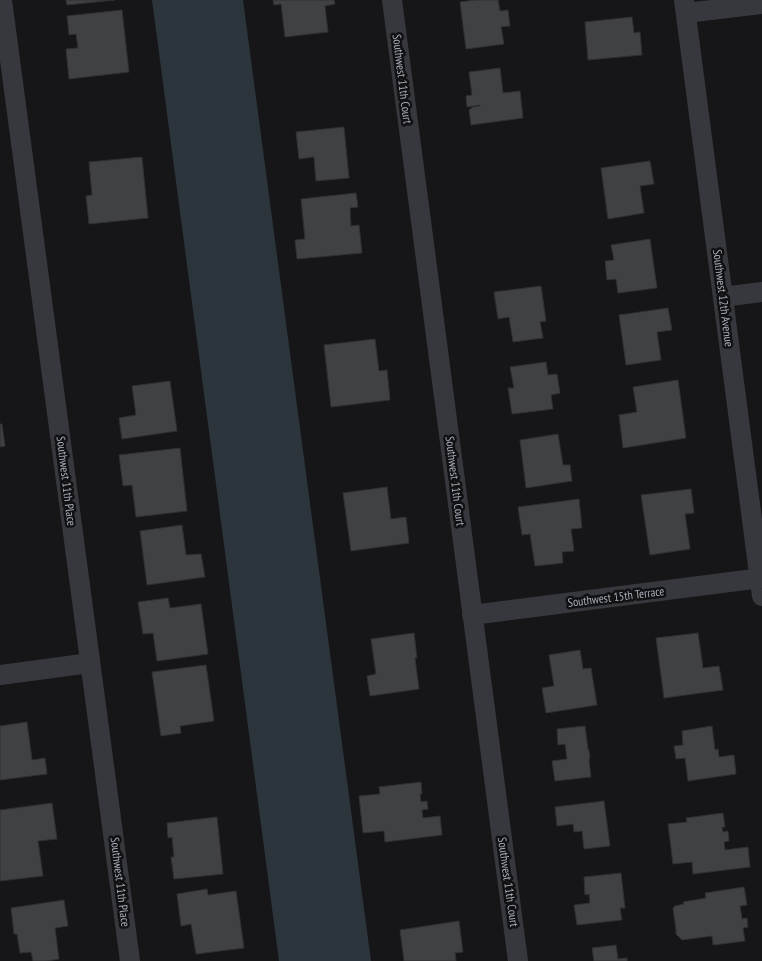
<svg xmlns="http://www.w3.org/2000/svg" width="762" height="961" font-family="'PT Sans Narrow',sans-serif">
	<rect width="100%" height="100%" fill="#161618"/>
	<path fill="#2c353c" d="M 152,0 L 243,0 L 371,961 L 279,961 Z"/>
	<path fill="#404145" stroke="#303034" d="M 66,0 L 115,0 L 67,5 Z
		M 273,0 L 334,0 L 335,4 L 325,6 L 328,32 L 285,37 L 281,4 L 274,5 Z
		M 475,0 L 498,0 L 500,11 L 508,10 L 510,26 L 501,27 L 504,44 L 466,49 L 460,2 Z
		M 122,10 L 129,72 L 69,79 L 66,49 L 78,48 L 76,34 L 69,35 L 67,16 Z
		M 632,17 L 634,33 L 640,32 L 642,55 L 588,60 L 585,22 Z
		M 500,68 L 503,93 L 520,91 L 523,118 L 471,125 L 469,110 L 473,107 L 480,106 L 480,105 L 467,107 L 466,96 L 472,95 L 469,72 Z
		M 344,127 L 349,178 L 316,181 L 314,157 L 299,159 L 296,132 Z
		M 142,157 L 148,218 L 89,224 L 86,196 L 92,195 L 89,162 Z
		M 650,161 L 654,184 L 640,186 L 644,213 L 608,219 L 601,168 Z
		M 356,193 L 358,207 L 350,208 L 351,226 L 359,225 L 362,253 L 297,259 L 295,240 L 305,239 L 301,199 Z
		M 650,239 L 657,288 L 618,293 L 616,279 L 607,280 L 605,261 L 614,260 L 611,245 Z
		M 541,286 L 546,321 L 540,322 L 543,338 L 513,342 L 509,317 L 498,319 L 494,292 Z
		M 668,308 L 672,330 L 657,332 L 661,360 L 626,365 L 619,315 Z
		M 375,339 L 379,371 L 387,370 L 390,400 L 331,407 L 324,345 Z
		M 546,362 L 548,375 L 557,374 L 560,393 L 551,395 L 553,409 L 512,414 L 508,388 L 514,388 L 510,367 Z
		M 678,380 L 686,438 L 623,448 L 619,415 L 637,412 L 633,387 Z
		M 170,381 L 177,431 L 122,439 L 119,418 L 136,415 L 132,386 Z
		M 0,424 L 2,424 L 5,446 L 0,447 Z
		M 558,434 L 563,465 L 570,465 L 572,481 L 526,488 L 520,440 Z
		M 180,448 L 187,511 L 136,517 L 132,485 L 123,486 L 119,455 Z
		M 387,487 L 391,519 L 406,517 L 409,543 L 351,551 L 343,493 Z
		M 691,489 L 694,513 L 685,514 L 690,549 L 650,555 L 641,495 Z
		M 579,499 L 582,528 L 571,529 L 574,551 L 562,552 L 563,563 L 535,566 L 530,534 L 522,535 L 518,507 Z
		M 182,525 L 186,555 L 201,554 L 205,577 L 147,585 L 140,531 Z
		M 168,598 L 170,608 L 201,604 L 208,654 L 157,661 L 153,633 L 143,634 L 138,602 Z
		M 414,633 L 417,658 L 415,658 L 419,689 L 370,696 L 367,676 L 376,674 L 371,639 Z
		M 698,633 L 703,668 L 719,666 L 723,690 L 664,698 L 656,638 Z
		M 580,650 L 583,669 L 591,668 L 597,705 L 546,713 L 542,688 L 554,686 L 549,655 Z
		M 206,665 L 214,721 L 180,726 L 181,733 L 161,736 L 152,672 Z
		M 27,722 L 32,760 L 45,758 L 47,774 L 0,780 L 0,726 Z
		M 585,726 L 588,749 L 589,751 L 590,757 L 589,760 L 591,777 L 555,781 L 552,761 L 567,759 L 565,744 L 558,745 L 557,729 Z
		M 712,726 L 715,750 L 718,749 L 719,757 L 734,755 L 736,774 L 688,781 L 685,758 L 676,759 L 674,746 L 683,745 L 682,731 Z
		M 421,782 L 422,794 L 420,794 L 421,802 L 427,801 L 428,809 L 422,810 L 423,818 L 440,816 L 442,835 L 385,842 L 384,831 L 363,833 L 359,796 L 380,794 L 379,787 Z
		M 604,801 L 610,846 L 584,849 L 582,831 L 574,832 L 573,824 L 557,826 L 555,807 Z
		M 52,803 L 57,839 L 38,841 L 43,876 L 0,881 L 0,810 Z
		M 723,813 L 725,827 L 722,827 L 723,832 L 728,831 L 729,841 L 724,842 L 725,850 L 748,847 L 750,867 L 693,874 L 692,862 L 673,864 L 668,824 L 687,822 L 686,818 Z
		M 217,817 L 223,874 L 174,879 L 171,857 L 174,857 L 172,837 L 168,838 L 167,823 Z
		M 621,873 L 625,908 L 620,908 L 622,920 L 577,925 L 574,905 L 590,903 L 589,894 L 585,895 L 584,877 Z
		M 744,887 L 747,905 L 740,906 L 742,919 L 747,918 L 748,927 L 743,928 L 745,941 L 713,945 L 712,936 L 682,940 L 676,934 L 676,930 L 673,908 L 675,906 L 684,904 L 683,902 L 706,898 L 705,893 Z
		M 207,889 L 208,895 L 236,891 L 244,948 L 196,954 L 191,924 L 181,926 L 177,894 Z
		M 64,900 L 68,926 L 55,928 L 59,959 L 47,961 L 33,961 L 31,952 L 20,953 L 17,934 L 14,934 L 11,908 Z
		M 459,921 L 463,952 L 455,953 L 456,961 L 404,961 L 400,930 Z
		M 616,945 L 618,959 L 627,958 L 627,961 L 594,961 L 592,948 Z"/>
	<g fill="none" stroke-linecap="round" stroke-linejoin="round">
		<path stroke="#37383d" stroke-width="20" d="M 2,0 L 130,961
			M 392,0 L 518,961
			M 684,0 L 762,596
			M 686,13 L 762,4
			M 723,297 L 762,292
			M 472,615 L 762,578
			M 0,675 L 90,663"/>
	</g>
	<g text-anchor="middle" stroke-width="5" stroke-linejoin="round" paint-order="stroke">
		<g font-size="12" fill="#a8adb8" stroke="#111113">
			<text transform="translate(402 79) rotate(83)" y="4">Southwest 11th Court</text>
			<text transform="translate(723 298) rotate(83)" y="4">Southwest 12th Avenue</text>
			<text transform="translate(66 481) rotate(83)" y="4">Southwest 11th Place</text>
			<text transform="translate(455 481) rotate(83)" y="4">Southwest 11th Court</text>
			<text transform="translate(616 597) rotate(-7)" y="4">Southwest 15th Terrace</text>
			<text transform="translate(120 882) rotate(83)" y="4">Southwest 11th Place</text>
			<text transform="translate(508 882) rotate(82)" y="4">Southwest 11th Court</text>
		</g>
	</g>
</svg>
